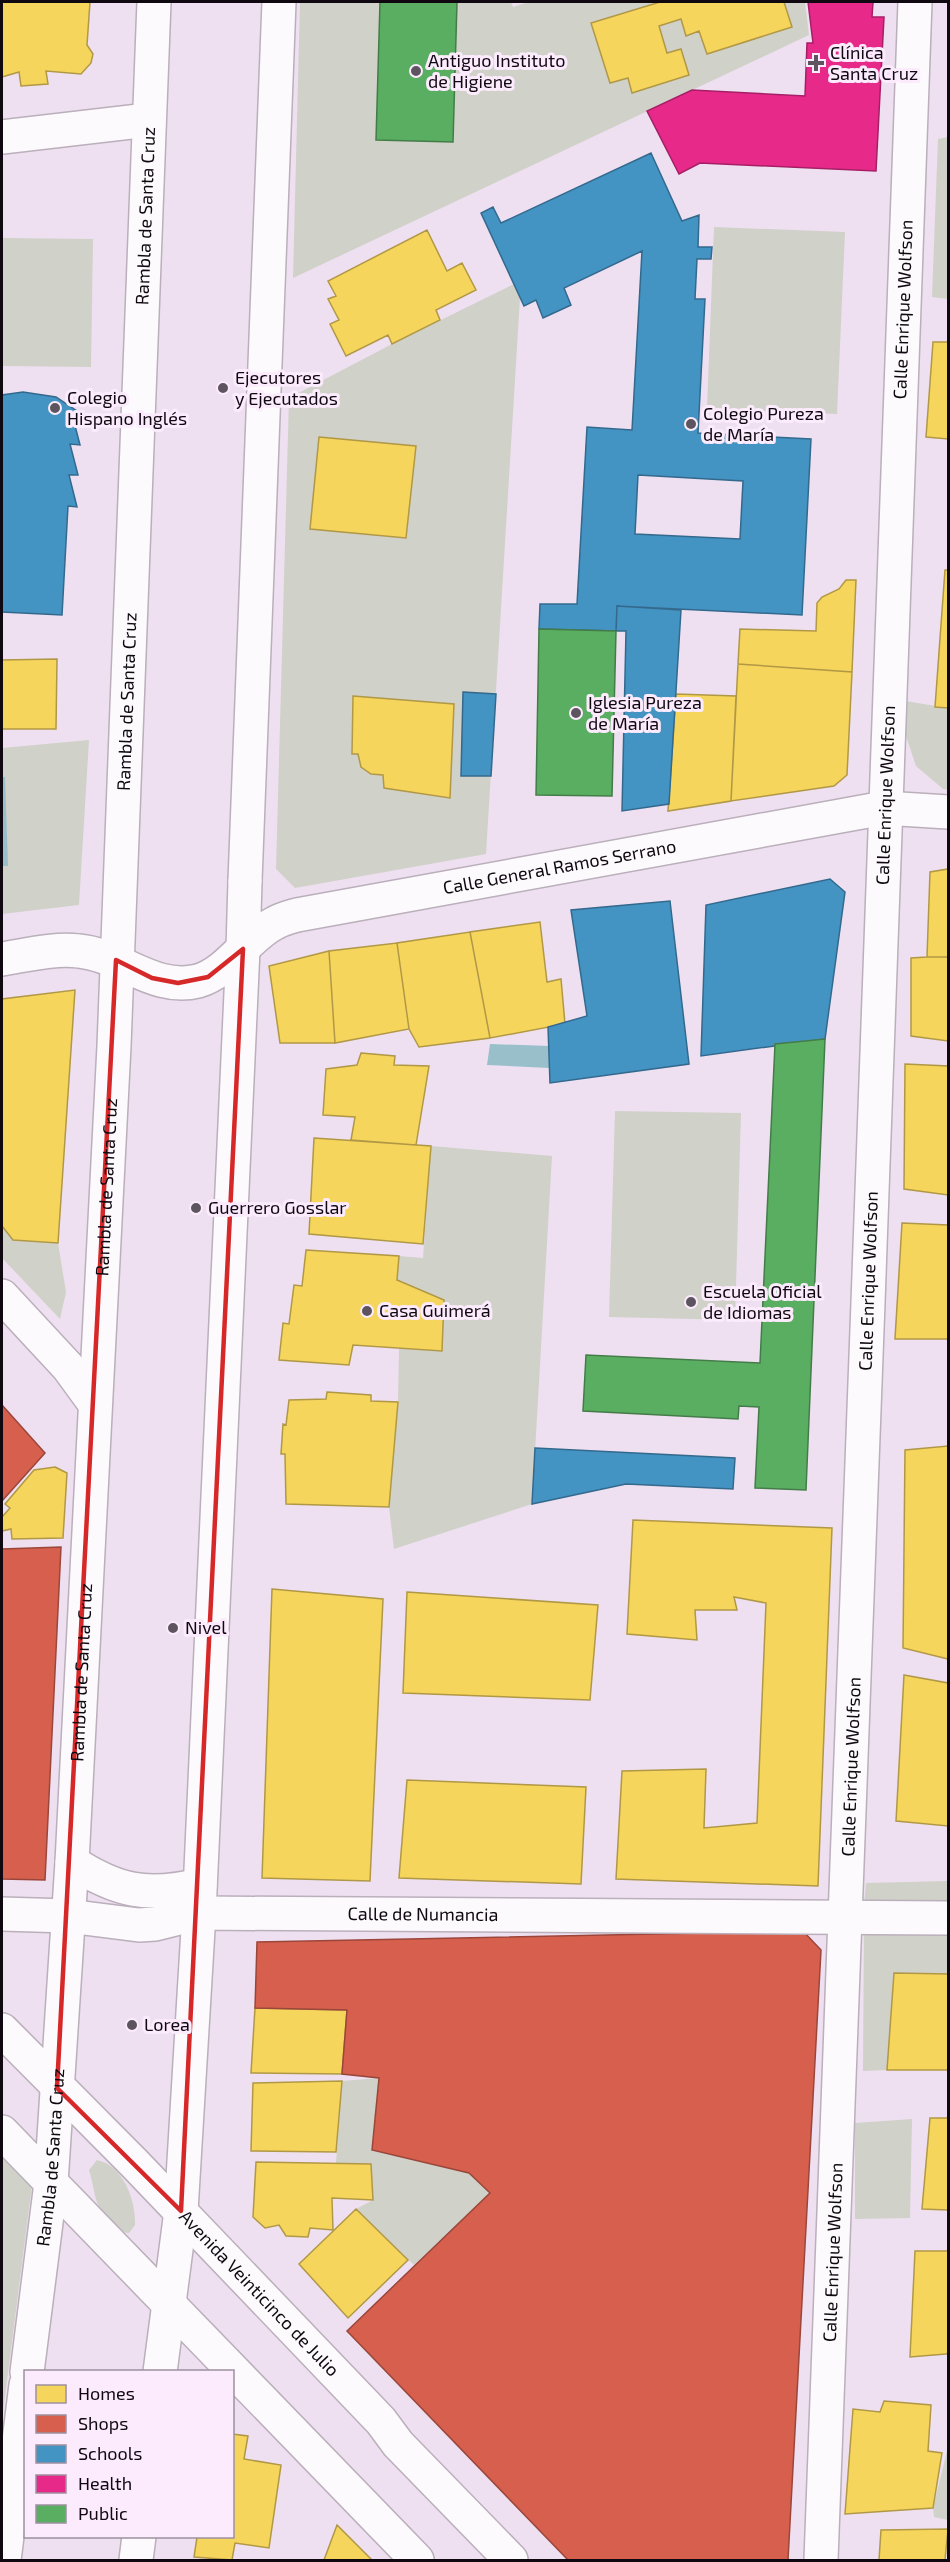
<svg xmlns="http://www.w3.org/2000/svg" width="950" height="2562" font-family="'Exo 2',sans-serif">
	<rect width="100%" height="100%" fill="#eee0f0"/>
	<path fill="#d0d1c9" d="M 300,2 L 511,2 L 513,7 L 529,2 L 805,2 L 809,35 L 293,278 Z
		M 948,137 L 948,299 L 932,297 L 938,139 Z
		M 714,227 L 845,232 L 837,414 L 707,409 Z
		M 2,238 L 93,239 L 91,367 L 2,366 Z
		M 514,284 L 520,298 L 486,854 L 295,888 L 276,869 L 289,398 L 392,344 Z
		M 905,701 L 948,708 L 948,790 L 943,789 L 916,766 L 905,733 Z
		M 89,740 L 79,905 L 2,914 L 2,748 Z
		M 615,1111 L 741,1113 L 735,1320 L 609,1317 Z
		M 431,1146 L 552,1156 L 532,1504 L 394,1549 L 389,1507 L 398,1402 L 399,1348 L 442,1350 L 444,1300 L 397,1280 L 399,1256 L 423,1258 Z
		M 2,1226 L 13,1240 L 58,1243 L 66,1292 L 60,1319 L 2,1258 Z
		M 948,1881 L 948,1903 L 864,1905 L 866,1883 Z
		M 864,1926 L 948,1927 L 948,1974 L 894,1973 L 887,2070 L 863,2071 Z
		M 379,2078 L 372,2150 L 469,2173 L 490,2193 L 414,2265 L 356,2209 L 373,2200 L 371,2164 L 336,2163 L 342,2081 Z
		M 912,2119 L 910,2218 L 855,2219 L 855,2123 Z
		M 2,2154 L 32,2185 L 2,2420 Z
		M 97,2160 C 124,2166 136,2201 135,2225 L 129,2233 C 123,2233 121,2230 116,2226 C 92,2207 97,2196 89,2170 Z
		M 947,2396 L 948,2396 L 948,2520 L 934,2517 L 933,2508 L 947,2451 Z"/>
	<path fill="#98bfca" d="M 2,777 L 5,777 L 8,866 L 2,866 Z
		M 490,1044 L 549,1046 L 549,1068 L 487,1065 Z"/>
	<path fill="#f6d55c" stroke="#b19846" stroke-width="1.5" d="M 2,2 L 90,2 L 87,45 L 93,54 L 91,63 L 81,74 L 46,71 L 48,84 L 21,86 L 19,72 L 2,77 Z
		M 660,2 L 784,2 L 792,27 L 707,54 L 699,31 L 686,36 L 681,19 L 659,26 L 667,53 L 681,49 L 689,75 L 632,93 L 628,78 L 610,83 L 591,23 Z
		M 427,230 L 447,271 L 462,263 L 476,290 L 436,310 L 440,320 L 392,344 L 388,335 L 346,356 L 330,324 L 339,320 L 328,299 L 336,296 L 328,281 Z
		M 933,342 L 948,342 L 948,439 L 926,437 Z
		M 319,437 L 416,446 L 406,538 L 310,529 Z
		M 945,570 L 948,570 L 948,708 L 935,707 Z
		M 846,580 L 856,580 L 852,672 L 738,664 L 740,629 L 816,631 L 817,603 L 822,597 L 839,589 Z
		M 57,659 L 56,729 L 2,729 L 2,660 Z
		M 738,664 L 852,672 L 847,775 L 834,786 L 731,801 Z
		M 676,694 L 736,696 L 731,801 L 668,811 Z
		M 353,696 L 454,704 L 450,798 L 384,788 L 383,775 L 371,774 L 361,767 L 358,754 L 352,754 Z
		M 948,869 L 948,957 L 927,957 L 930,872 Z
		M 540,922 L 547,982 L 561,979 L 565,1024 L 490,1038 L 470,932 Z
		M 470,932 L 490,1038 L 419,1047 L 409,1029 L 397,943 Z
		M 397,943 L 409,1029 L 335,1043 L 329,951 Z
		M 329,951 L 335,1043 L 280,1043 L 269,966 Z
		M 927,957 L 948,957 L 948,1041 L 911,1036 L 911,958 Z
		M 75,990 L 58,1243 L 13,1240 L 2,1226 L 2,999 Z
		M 361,1053 L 395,1056 L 394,1065 L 429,1066 L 416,1145 L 351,1140 L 355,1117 L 323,1115 L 326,1069 L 357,1065 Z
		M 905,1064 L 948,1066 L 948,1195 L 904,1189 Z
		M 314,1138 L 431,1146 L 423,1244 L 309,1234 Z
		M 902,1223 L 948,1225 L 948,1339 L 895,1339 Z
		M 306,1250 L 399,1256 L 397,1280 L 444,1300 L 442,1351 L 353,1345 L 349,1365 L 279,1360 L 283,1323 L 289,1324 L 294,1285 L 302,1286 Z
		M 327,1392 L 371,1395 L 371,1401 L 398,1402 L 389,1507 L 286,1504 L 285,1454 L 281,1454 L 283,1424 L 286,1425 L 289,1400 L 326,1399 Z
		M 948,1446 L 948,1659 L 903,1648 L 905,1450 Z
		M 55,1467 L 67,1473 L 63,1538 L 12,1539 L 11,1529 L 2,1531 L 2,1517 L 10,1508 L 5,1504 L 34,1470 Z
		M 633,1520 L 832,1528 L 818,1886 L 616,1879 L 622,1771 L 706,1769 L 704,1828 L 757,1823 L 766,1603 L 734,1597 L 737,1610 L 695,1610 L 697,1640 L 627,1634 Z
		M 272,1589 L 383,1599 L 370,1881 L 262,1878 Z
		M 407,1592 L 598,1605 L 590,1700 L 403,1693 Z
		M 904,1675 L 948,1683 L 948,1826 L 896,1821 Z
		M 407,1780 L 586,1787 L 581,1884 L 399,1878 Z
		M 894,1973 L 948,1974 L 948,2070 L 887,2070 Z
		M 255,2008 L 347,2010 L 342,2074 L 251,2073 Z
		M 342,2081 L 336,2152 L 251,2151 L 253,2083 Z
		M 930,2118 L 948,2118 L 948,2210 L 922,2209 Z
		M 256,2162 L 371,2164 L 373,2200 L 332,2198 L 333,2230 L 310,2228 L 308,2237 L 286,2236 L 279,2225 L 265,2228 L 253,2217 Z
		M 356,2209 L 408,2260 L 348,2318 L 299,2264 Z
		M 915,2251 L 948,2251 L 948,2353 L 946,2354 L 910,2357 Z
		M 884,2401 L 931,2405 L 928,2451 L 942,2453 L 933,2508 L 845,2514 L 853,2409 L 880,2412 Z
		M 232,2434 L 248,2436 L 244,2459 L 281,2465 L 269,2548 L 235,2543 L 232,2560 L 194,2557 L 197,2537 L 193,2536 L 232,2536 Z
		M 337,2525 L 372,2560 L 324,2560 Z
		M 948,2529 L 945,2560 L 879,2560 L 881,2530 Z"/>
	<path fill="#d6604d" stroke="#9b463b" stroke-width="1.5" d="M 2,1405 L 45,1453 L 2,1501 Z
		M 61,1547 L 45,1880 L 2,1879 L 2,1549 Z
		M 803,1931 L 821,1950 L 788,2560 L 568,2560 L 347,2331 L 490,2193 L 469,2173 L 372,2150 L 379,2078 L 342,2074 L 347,2010 L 255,2008 L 257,1942 Z"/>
	<path fill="#4393c3" stroke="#34698e" stroke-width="1.5" fill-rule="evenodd" d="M 651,153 L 682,221 L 699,215 L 698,247 L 712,247 L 711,259 L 697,259 L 695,299 L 705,299 L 698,433 L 811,439 L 802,615 L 617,606 L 616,631 L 539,629 L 540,604 L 577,604 L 587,427 L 632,430 L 642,251 L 564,288 L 571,305 L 543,318 L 536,300 L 524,306 L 481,213 L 493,207 L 501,223 ZM 638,475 L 743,481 L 740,539 L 635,534 Z
		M 23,392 L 56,397 L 80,413 L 72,414 L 80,445 L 70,444 L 78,475 L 69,475 L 77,507 L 68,506 L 62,615 L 2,612 L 2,395 Z
		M 617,606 L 681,610 L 669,804 L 622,811 L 626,631 L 616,631 Z
		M 463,692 L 496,694 L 491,776 L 461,776 Z
		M 830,879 L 845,892 L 825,1039 L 701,1056 L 706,905 Z
		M 670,901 L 689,1064 L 550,1083 L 548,1027 L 587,1016 L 571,910 Z
		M 535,1448 L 735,1458 L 733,1489 L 626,1484 L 532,1504 Z"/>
	<path fill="#e7298a" stroke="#a61f66" stroke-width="1.5" d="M 808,2 L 873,2 L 872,17 L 884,17 L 876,171 L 700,163 L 679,174 L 647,111 L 692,90 L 805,96 L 807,43 L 813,43 Z"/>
	<path fill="#5aae61" stroke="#447c49" stroke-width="1.5" d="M 380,2 L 457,2 L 453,142 L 376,140 Z
		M 539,629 L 616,631 L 612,796 L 536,795 Z
		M 825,1039 L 806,1490 L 755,1488 L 759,1407 L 739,1406 L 738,1419 L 583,1411 L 586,1355 L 760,1363 L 775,1044 Z"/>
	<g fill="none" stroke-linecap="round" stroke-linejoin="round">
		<g stroke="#baafbb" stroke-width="36">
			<g id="minor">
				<path d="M 2,137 L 148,120"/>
				<path id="s1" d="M 2,959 C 27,955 54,948 79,951 C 121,955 154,992 198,981 C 229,972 247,937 275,923 C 282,919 290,917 297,915 L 884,808 L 948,812"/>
				<path d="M 2,1296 L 68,1367 L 95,1404"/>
				<path id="s2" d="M 2,1914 L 68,1916 L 139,1925 L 155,1924 L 199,1913 L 948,1918"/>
				<path id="s3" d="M 821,2560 C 856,1708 882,854 915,2"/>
			</g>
		</g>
		<g stroke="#baafbb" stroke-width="36">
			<g id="tertiary">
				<path d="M 243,949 L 245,881"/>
				<path id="s4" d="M 2,2030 L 135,2164 L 381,2421 L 398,2444 L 511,2560"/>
				<path d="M 2,2132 L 417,2560"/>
			</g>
		</g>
		<g stroke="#baafbb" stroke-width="36">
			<g id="secondary">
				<path d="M 245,881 L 279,2"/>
				<path d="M 72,1862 C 118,1892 147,1897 200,1885"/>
				<path id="s5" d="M 27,2372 L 51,2183 L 72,1862 L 114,1046 L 154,2"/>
				<path d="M 160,2372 L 181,2211 L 199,1913 L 243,949"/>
				<path d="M 4,2560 L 26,2385"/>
				<path d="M 136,2560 L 139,2536"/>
			</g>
		</g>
		<use href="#minor" stroke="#fcfafd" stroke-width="33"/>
		<use href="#tertiary" stroke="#fcfafd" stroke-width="33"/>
		<use href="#secondary" stroke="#fcfafd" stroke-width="33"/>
	</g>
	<path fill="none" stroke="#d62828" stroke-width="4.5" stroke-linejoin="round" d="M 243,949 L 181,2211 L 57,2088 L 116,960 L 152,978 L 178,983 L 208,977 Z"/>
	<g fill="#5e545f" stroke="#fbebfc" stroke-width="2">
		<path d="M813 54h6v6h6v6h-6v6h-6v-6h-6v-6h6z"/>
		<circle cx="416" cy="71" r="6"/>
		<circle cx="223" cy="388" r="6"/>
		<circle cx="55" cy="408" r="6"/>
		<circle cx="691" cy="424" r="6"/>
		<circle cx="576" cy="713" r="6"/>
		<circle cx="196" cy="1208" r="6"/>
		<circle cx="691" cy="1302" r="6"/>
		<circle cx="367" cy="1311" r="6"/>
		<circle cx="173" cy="1628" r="6"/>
		<circle cx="132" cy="2025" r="6"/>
	</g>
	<g text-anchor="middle" stroke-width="6" stroke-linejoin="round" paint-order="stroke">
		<g font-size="18" fill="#100811" stroke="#fbebfc" text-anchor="start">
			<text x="830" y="59">Clínica<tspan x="830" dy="21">Santa Cruz</tspan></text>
			<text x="428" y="67">Antiguo Instituto<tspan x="428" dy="21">de Higiene</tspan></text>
			<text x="235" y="384">Ejecutores<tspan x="235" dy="21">y Ejecutados</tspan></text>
			<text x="67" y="404">Colegio<tspan x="67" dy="21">Hispano Inglés</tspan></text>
			<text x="703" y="420">Colegio Pureza<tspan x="703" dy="21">de María</tspan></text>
			<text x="588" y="709">Iglesia Pureza<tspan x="588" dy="21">de María</tspan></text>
			<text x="208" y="1214">Guerrero Gosslar</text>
			<text x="703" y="1298">Escuela Oficial<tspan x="703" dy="21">de Idiomas</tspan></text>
			<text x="379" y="1317">Casa Guimerá</text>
			<text x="185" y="1634">Nivel</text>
			<text x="144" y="2031">Lorea</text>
		</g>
		<g font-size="18" fill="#100811" stroke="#fbebfc">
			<text dy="6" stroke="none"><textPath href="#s5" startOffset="2160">Rambla de Santa Cruz</textPath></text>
			<text dy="6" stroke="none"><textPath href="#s3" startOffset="2252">Calle Enrique Wolfson</textPath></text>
			<text dy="6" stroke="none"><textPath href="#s5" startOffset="1674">Rambla de Santa Cruz</textPath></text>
			<text dy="6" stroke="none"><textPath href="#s3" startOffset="1766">Calle Enrique Wolfson</textPath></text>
			<text dy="6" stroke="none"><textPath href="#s1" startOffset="590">Calle General Ramos Serrano</textPath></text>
			<text dy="6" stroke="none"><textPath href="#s5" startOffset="1188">Rambla de Santa Cruz</textPath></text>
			<text dy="6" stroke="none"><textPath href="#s3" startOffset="1280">Calle Enrique Wolfson</textPath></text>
			<text dy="6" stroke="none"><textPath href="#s5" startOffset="702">Rambla de Santa Cruz</textPath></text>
			<text dy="6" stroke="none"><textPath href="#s3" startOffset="794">Calle Enrique Wolfson</textPath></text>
			<text dy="6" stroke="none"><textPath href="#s2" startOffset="423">Calle de Numancia</textPath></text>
			<text dy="6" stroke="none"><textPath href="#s5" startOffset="216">Rambla de Santa Cruz</textPath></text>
			<text dy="6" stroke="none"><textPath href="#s3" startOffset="308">Calle Enrique Wolfson</textPath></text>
			<text dy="6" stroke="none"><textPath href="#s4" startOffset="368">Avenida Veinticinco de Julio</textPath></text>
		</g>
	</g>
	<rect width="950" height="2562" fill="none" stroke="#100811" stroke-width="6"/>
	<rect x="24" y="2370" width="210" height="168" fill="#fbebfc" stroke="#9d909e" stroke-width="1.5"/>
	<rect x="36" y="2385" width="30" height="18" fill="#f6d55c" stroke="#9d909e" stroke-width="1.5"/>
	<text x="78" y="2400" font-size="18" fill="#100811">Homes</text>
	<rect x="36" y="2415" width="30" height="18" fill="#d6604d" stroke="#9d909e" stroke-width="1.5"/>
	<text x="78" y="2430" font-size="18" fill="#100811">Shops</text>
	<rect x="36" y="2445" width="30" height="18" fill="#4393c3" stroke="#9d909e" stroke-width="1.5"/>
	<text x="78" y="2460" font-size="18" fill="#100811">Schools</text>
	<rect x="36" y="2475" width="30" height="18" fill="#e7298a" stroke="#9d909e" stroke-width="1.5"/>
	<text x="78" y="2490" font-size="18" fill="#100811">Health</text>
	<rect x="36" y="2505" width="30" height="18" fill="#5aae61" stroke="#9d909e" stroke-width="1.5"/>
	<text x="78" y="2520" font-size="18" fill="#100811">Public</text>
</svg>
